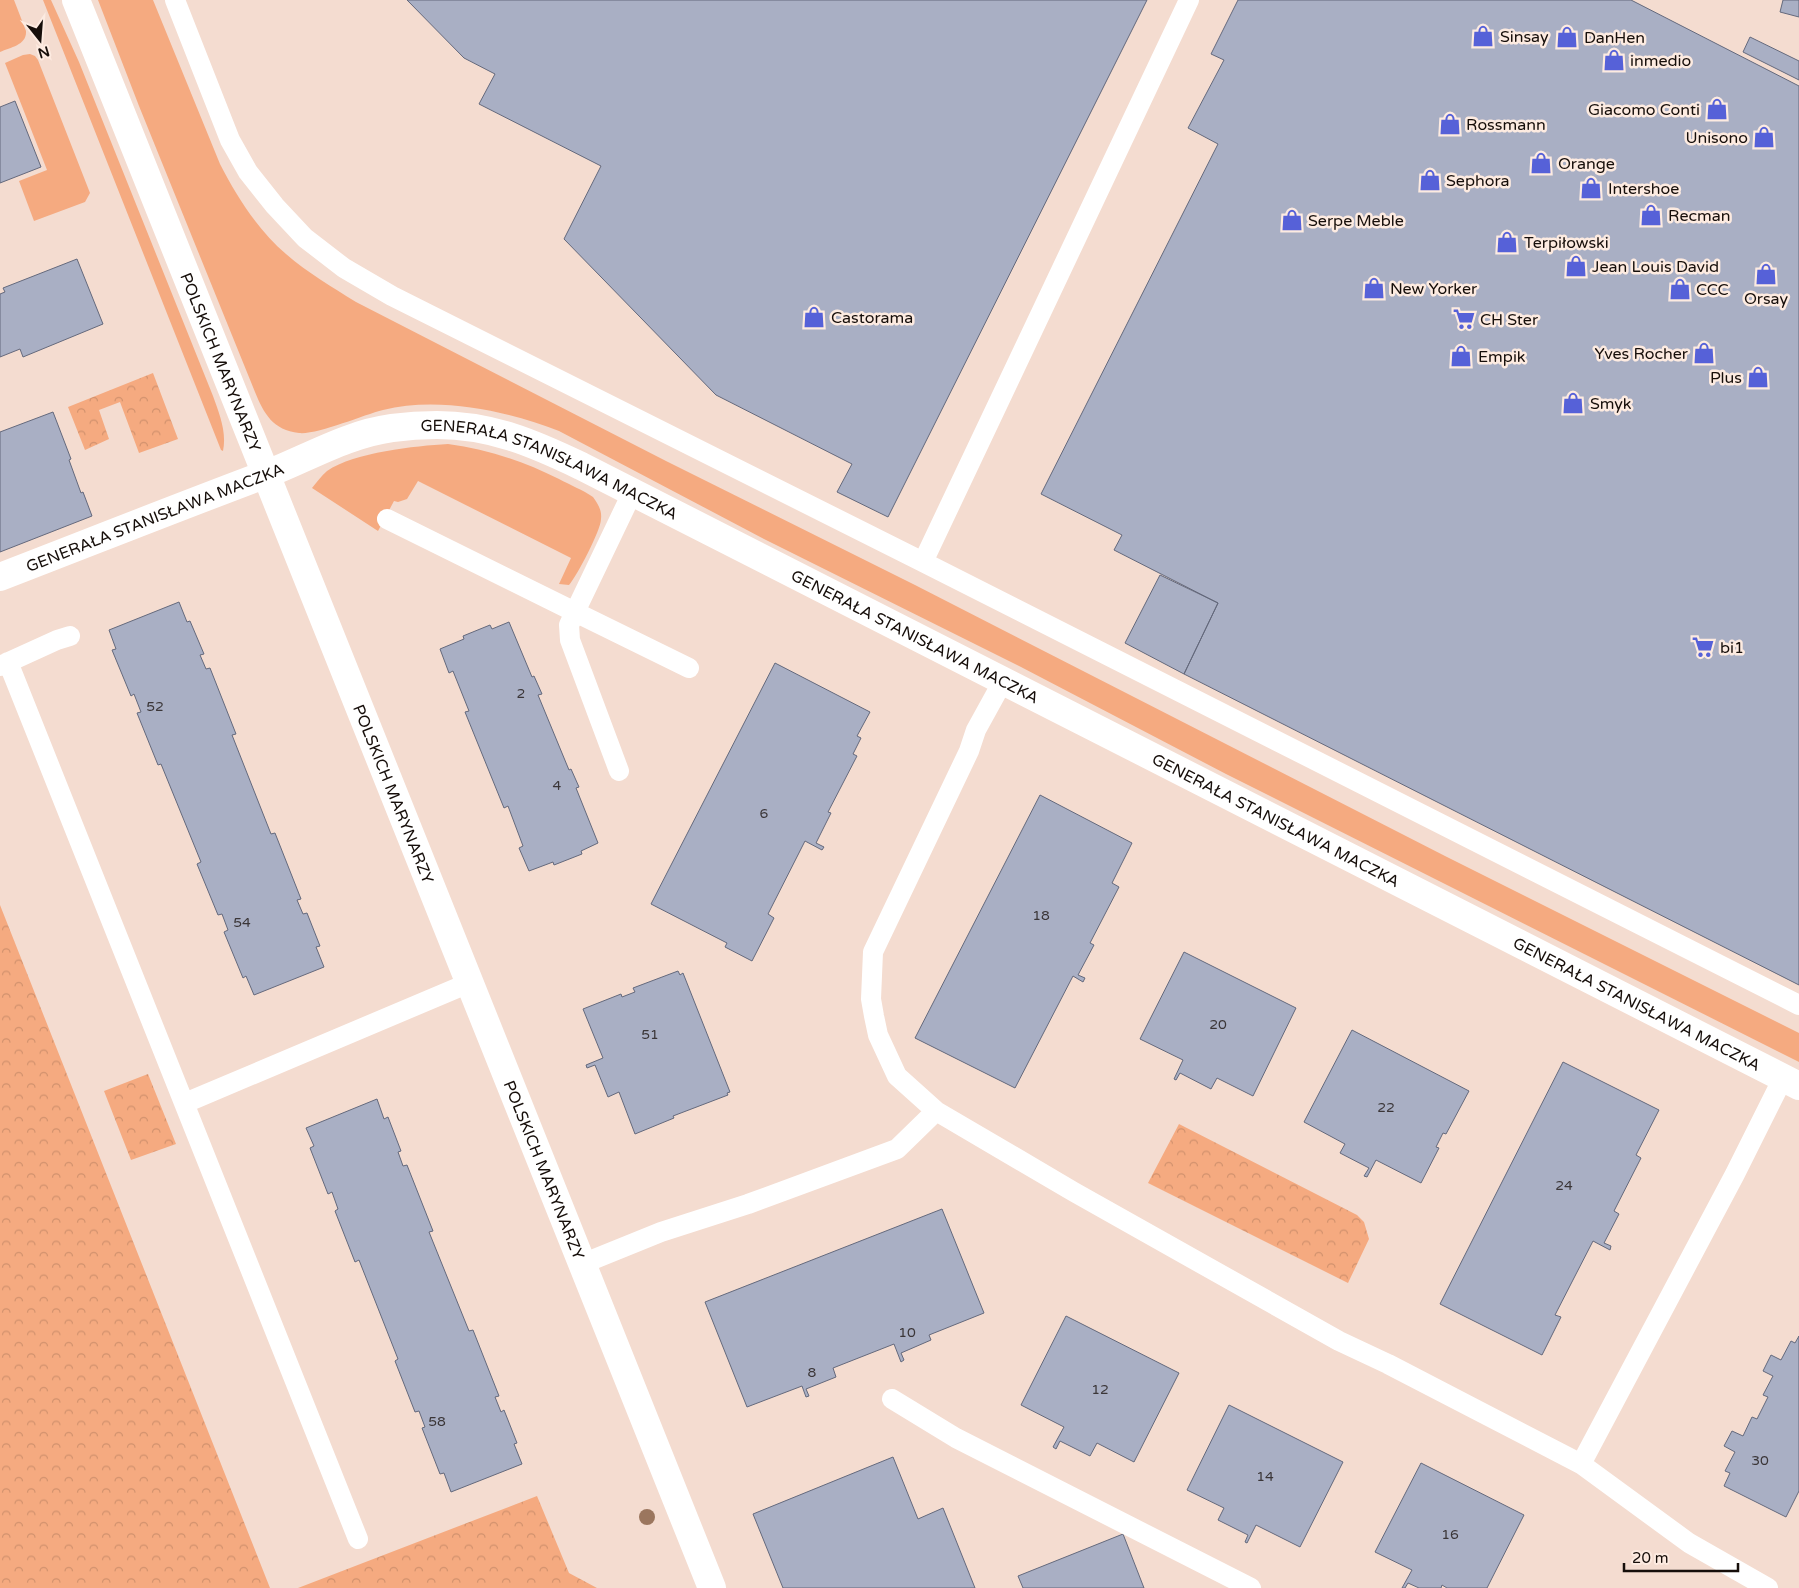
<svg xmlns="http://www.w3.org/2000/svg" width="1799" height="1588" font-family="'Varela Round',sans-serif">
	<defs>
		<pattern id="forest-crowns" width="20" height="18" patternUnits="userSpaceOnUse" patternTransform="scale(1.25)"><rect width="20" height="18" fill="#f5aa80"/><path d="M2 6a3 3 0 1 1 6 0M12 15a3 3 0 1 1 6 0" fill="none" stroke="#d1916d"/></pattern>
	</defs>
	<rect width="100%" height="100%" fill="#f4dcd0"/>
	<path fill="#f5aa80" d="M 0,0 L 14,0 L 26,31 C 27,45 11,47 0,52 Z
		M 43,0 L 51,0 L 79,62 L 213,396 C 219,413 227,432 223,451 L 221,450 Z
		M 98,0 L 153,0 L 220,164 C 237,197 258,230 286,254 C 308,273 332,287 356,302 L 666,461 L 915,585 L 1445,856 L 1799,1033 L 1799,1062 L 1226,774 L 1021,667 L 766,540 L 559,431 C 507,411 439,396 383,410 C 363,415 317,435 299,433 C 273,430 264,414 255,392 L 139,106 Z
		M 30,54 L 35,56 L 38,60 L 90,193 L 85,202 L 34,221 L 19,181 L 47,170 L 5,63 L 23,55 Z
		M 448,444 C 487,449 523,461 559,479 C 570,485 583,490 593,497 C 598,504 602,510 601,519 C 601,530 577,576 569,585 L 559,584 L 571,558 L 418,481 L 407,499 L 398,502 L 394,501 L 378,531 L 312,488 C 317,482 321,476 327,471 C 355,452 415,446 448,444 Z"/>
	<path fill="url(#forest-crowns)" d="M 153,373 L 178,439 L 139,453 L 120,402 L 99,410 L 109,439 L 85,450 L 68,407 Z
		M 0,905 L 270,1588 L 0,1588 Z
		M 148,1074 L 176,1144 L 131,1160 L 104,1091 Z
		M 1179,1124 L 1357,1215 L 1364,1222 L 1369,1239 L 1348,1283 L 1148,1183 Z
		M 537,1496 L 569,1573 L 597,1588 L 298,1588 Z"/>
	<path fill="#a9afc4" stroke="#64697c" d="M 407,0 L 1147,0 L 888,517 L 837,492 L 852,464 L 716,395 L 564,239 L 601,166 L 479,104 L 495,74 L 464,58 Z
		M 1238,0 L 1631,0 L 1799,86 L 1799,985 L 1184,674 L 1218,603 L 1114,550 L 1122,535 L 1041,494 L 1218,144 L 1188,128 L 1224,60 L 1211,54 Z
		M 1783,0 L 1799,0 L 1799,17 L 1780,12 Z
		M 1750,37 L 1799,61 L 1799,80 L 1743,52 Z
		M 15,101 L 41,167 L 0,183 L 0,107 Z
		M 77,259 L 103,324 L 23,357 L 20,349 L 0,357 L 0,294 L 5,292 L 3,288 Z
		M 53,412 L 71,459 L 69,460 L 81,493 L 83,492 L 92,516 L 0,552 L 0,432 Z
		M 1160,575 L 1218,603 L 1184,674 L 1125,643 Z
		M 179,602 L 187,622 L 190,621 L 204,654 L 200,655 L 206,669 L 210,668 L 236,734 L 232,735 L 271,834 L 275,833 L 301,899 L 297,900 L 303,914 L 307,913 L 320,946 L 316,947 L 324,967 L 254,995 L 246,976 L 243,978 L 224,932 L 228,930 L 222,914 L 218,915 L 197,864 L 201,862 L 161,764 L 158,765 L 137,713 L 141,712 L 134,694 L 131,696 L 112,650 L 116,649 L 109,630 Z
		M 509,622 L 532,677 L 534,676 L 542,694 L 538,695 L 569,770 L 571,769 L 579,787 L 576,788 L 598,843 L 581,851 L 582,854 L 554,865 L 553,862 L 529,871 L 519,848 L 523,846 L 508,806 L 504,808 L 465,712 L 469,711 L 453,671 L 449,673 L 440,649 L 464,639 L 463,636 L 490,625 L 492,629 Z
		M 775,663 L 870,712 L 857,736 L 861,738 L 853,754 L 857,756 L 828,812 L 831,813 L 816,843 L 824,847 L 822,850 L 805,841 L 768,914 L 774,918 L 752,961 L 725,947 L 727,943 L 651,904 Z
		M 1040,795 L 1132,843 L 1112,883 L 1119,887 L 1090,943 L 1094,945 L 1078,975 L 1085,978 L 1083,982 L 1073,976 L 1015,1088 L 915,1038 Z
		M 1184,952 L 1296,1008 L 1253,1096 L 1217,1078 L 1211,1089 L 1180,1073 L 1176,1080 L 1174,1079 L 1183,1060 L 1140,1039 Z
		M 678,971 L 680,975 L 683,973 L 730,1092 L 727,1093 L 728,1095 L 673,1116 L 674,1118 L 635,1134 L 619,1092 L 608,1097 L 595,1065 L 587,1068 L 586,1065 L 603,1058 L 583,1009 L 621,994 L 622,997 L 635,992 L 633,988 Z
		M 1352,1030 L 1469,1091 L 1446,1134 L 1443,1133 L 1436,1147 L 1439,1148 L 1421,1183 L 1376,1160 L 1367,1177 L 1364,1176 L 1369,1168 L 1340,1153 L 1345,1144 L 1304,1122 Z
		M 1563,1062 L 1659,1110 L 1636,1155 L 1641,1158 L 1614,1211 L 1619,1214 L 1604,1243 L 1611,1246 L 1610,1250 L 1593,1241 L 1555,1315 L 1561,1317 L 1542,1355 L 1440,1304 Z
		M 377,1099 L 384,1119 L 388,1117 L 401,1151 L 398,1152 L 403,1166 L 407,1165 L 433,1231 L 429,1232 L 469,1331 L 473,1330 L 499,1396 L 495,1397 L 501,1412 L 504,1410 L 517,1443 L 514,1444 L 522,1464 L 451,1492 L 444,1473 L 440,1474 L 422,1428 L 425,1427 L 419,1411 L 415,1412 L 395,1361 L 398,1359 L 359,1260 L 355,1262 L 335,1211 L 338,1209 L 332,1192 L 328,1194 L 310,1148 L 314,1146 L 306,1128 Z
		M 942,1209 L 984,1313 L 929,1335 L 931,1340 L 901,1353 L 904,1360 L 901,1362 L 894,1344 L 833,1368 L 836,1377 L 806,1389 L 809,1396 L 806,1397 L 802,1386 L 747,1407 L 705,1302 Z
		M 1066,1316 L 1179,1373 L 1134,1462 L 1097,1443 L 1090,1456 L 1060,1441 L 1056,1449 L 1053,1447 L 1064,1427 L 1021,1405 Z
		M 1799,1336 L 1799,1491 L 1786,1517 L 1724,1486 L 1730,1473 L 1725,1471 L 1735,1452 L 1724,1446 L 1732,1431 L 1743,1436 L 1752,1417 L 1757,1419 L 1768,1397 L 1763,1395 L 1773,1376 L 1763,1371 L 1771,1355 L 1781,1360 L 1791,1341 L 1795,1343 Z
		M 1229,1405 L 1343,1462 L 1300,1547 L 1256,1525 L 1247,1543 L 1245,1542 L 1248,1535 L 1218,1520 L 1224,1508 L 1187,1490 Z
		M 893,1457 L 918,1519 L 943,1508 L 975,1588 L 783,1588 L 753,1514 Z
		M 1421,1463 L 1524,1515 L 1487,1588 L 1447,1588 L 1442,1585 L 1441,1588 L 1419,1588 L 1408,1583 L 1405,1588 L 1402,1588 L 1412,1570 L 1375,1552 Z
		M 1123,1534 L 1144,1588 L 1023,1588 L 1018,1576 Z"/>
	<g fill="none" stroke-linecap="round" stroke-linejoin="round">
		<path stroke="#fff" stroke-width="20" d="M 175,0 L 230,140 L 248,172 L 275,206 L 305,238 L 344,268 L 392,296 L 923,562
			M 1189,0 L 923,562 L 1799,1005
			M 387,519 L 575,612 L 632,493
			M 8,662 L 358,1539
			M 0,666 L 57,640 L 70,636
			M 1003,681 L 976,730 L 969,751 L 873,952 L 871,999 L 874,1016 L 878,1035 L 897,1076 L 936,1111 L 1074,1192 L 1339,1341 L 1388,1364 L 1581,1464 L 1689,1543 L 1768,1588
			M 619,771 L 570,640 L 569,625 L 575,612 L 689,668
			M 185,1103 L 469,983
			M 582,1264 L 661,1232 L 748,1204 L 897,1149 L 936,1111
			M 892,1399 L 956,1438 L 1251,1588
			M 1581,1464 L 1735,1174 L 1783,1078"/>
		<g stroke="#fff" stroke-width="28">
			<path id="s1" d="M 76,0 L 712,1588"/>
			<path id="s2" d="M 0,577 C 88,543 176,508 264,475 C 306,459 347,434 392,428 C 407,426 422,425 437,425 C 491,425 533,443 581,466 L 1799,1086"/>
		</g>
	</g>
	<circle fill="#9b765e" cx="647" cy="1517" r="8"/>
	<defs>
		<g id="shop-bare" transform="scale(1.725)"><path d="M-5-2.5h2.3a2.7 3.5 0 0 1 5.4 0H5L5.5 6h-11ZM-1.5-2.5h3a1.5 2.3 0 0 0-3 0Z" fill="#5661d8" stroke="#fdebe1" stroke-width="2.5" paint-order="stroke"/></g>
		<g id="supermarket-bare" transform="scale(1.725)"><path d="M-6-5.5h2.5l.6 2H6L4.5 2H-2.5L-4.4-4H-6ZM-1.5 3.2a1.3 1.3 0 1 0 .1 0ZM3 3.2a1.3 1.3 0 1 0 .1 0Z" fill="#5661d8" stroke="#fdebe1" stroke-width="2.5" paint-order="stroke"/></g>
	</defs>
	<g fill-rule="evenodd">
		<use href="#shop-bare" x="1483" y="36"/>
		<use href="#shop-bare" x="1567" y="37"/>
		<use href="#shop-bare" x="1614" y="60"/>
		<use href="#shop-bare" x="1717" y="109"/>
		<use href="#shop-bare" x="1450" y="124"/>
		<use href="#shop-bare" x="1764" y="137"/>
		<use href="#shop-bare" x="1541" y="163"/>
		<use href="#shop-bare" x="1430" y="180"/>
		<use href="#shop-bare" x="1591" y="188"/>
		<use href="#shop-bare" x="1651" y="215"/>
		<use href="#shop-bare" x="1292" y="220"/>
		<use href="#shop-bare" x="1507" y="242"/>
		<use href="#shop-bare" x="1576" y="266"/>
		<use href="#shop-bare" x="1766" y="274"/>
		<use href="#shop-bare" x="1374" y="288"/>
		<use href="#shop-bare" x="1680" y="289"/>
		<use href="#shop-bare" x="814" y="317"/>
		<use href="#supermarket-bare" x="1464" y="319"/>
		<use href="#shop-bare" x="1704" y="353"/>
		<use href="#shop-bare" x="1461" y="356"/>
		<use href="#shop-bare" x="1758" y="377"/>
		<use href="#shop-bare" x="1573" y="403"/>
		<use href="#supermarket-bare" x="1703" y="647"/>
	</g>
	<g text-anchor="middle" stroke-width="5" stroke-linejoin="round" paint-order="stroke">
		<g font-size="14" fill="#3b3638">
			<text x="521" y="698">2</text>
			<text x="155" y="711">52</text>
			<text x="557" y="790">4</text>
			<text x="764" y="818">6</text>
			<text x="1041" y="920">18</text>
			<text x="242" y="927">54</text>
			<text x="1218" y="1029">20</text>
			<text x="650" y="1039">51</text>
			<text x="1386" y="1112">22</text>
			<text x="1564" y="1190">24</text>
			<text x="907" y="1337">10</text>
			<text x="812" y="1377">8</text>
			<text x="1100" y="1394">12</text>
			<text x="437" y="1426">58</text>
			<text x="1760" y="1465">30</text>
			<text x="1265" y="1481">14</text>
			<text x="1450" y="1539">16</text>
		</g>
		<g font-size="16" fill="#160e0a" stroke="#fdebe1" text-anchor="start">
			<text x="1500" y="42">Sinsay</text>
			<text x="1584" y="43">DanHen</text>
			<text x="1630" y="66">inmedio</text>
			<text x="1700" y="115" text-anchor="end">Giacomo Conti</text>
			<text x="1466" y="130">Rossmann</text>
			<text x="1748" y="143" text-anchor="end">Unisono</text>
			<text x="1558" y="169">Orange</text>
			<text x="1446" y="186">Sephora</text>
			<text x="1608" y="194">Intershoe</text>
			<text x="1668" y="221">Recman</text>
			<text x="1308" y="226">Serpe Meble</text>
			<text x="1524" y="248">Terpiłowski</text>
			<text x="1592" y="272">Jean Louis David</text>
			<text x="1390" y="294">New Yorker</text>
			<text x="1696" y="295">CCC</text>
			<text x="1766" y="304" text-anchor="middle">Orsay</text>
			<text x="831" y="323">Castorama</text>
			<text x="1480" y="325">CH Ster</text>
			<text x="1688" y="359" text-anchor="end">Yves Rocher</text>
			<text x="1478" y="362">Empik</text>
			<text x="1742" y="383" text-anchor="end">Plus</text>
			<text x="1590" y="409">Smyk</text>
			<text x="1720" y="653">bi1</text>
		</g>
		<g font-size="16" fill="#160e0a" stroke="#fdebe1">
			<text dy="6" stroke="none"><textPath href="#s1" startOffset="390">POLSKICH MARYNARZY</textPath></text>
			<text dy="6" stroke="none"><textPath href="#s2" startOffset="586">GENERAŁA STANISŁAWA MACZKA</textPath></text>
			<text dy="6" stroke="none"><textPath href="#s2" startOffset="166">GENERAŁA STANISŁAWA MACZKA</textPath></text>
			<text dy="6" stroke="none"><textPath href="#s2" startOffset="991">GENERAŁA STANISŁAWA MACZKA</textPath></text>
			<text dy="6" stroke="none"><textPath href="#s1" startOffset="855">POLSKICH MARYNARZY</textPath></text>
			<text dy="6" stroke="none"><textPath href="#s2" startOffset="1396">GENERAŁA STANISŁAWA MACZKA</textPath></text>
			<text dy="6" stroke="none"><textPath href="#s2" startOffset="1801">GENERAŁA STANISŁAWA MACZKA</textPath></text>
			<text dy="6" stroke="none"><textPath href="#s1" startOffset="1260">POLSKICH MARYNARZY</textPath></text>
		</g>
	</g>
	<g transform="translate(40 40) rotate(163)" stroke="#fdebe1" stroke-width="4" paint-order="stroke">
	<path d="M0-4L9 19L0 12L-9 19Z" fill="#160e0a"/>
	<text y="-8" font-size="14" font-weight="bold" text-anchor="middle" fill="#160e0a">N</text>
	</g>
	<path d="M1624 1563v8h114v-8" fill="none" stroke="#160e0a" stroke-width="2.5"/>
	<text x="1632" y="1563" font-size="15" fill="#160e0a" stroke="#fdebe1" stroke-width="4" paint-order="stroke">20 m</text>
</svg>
